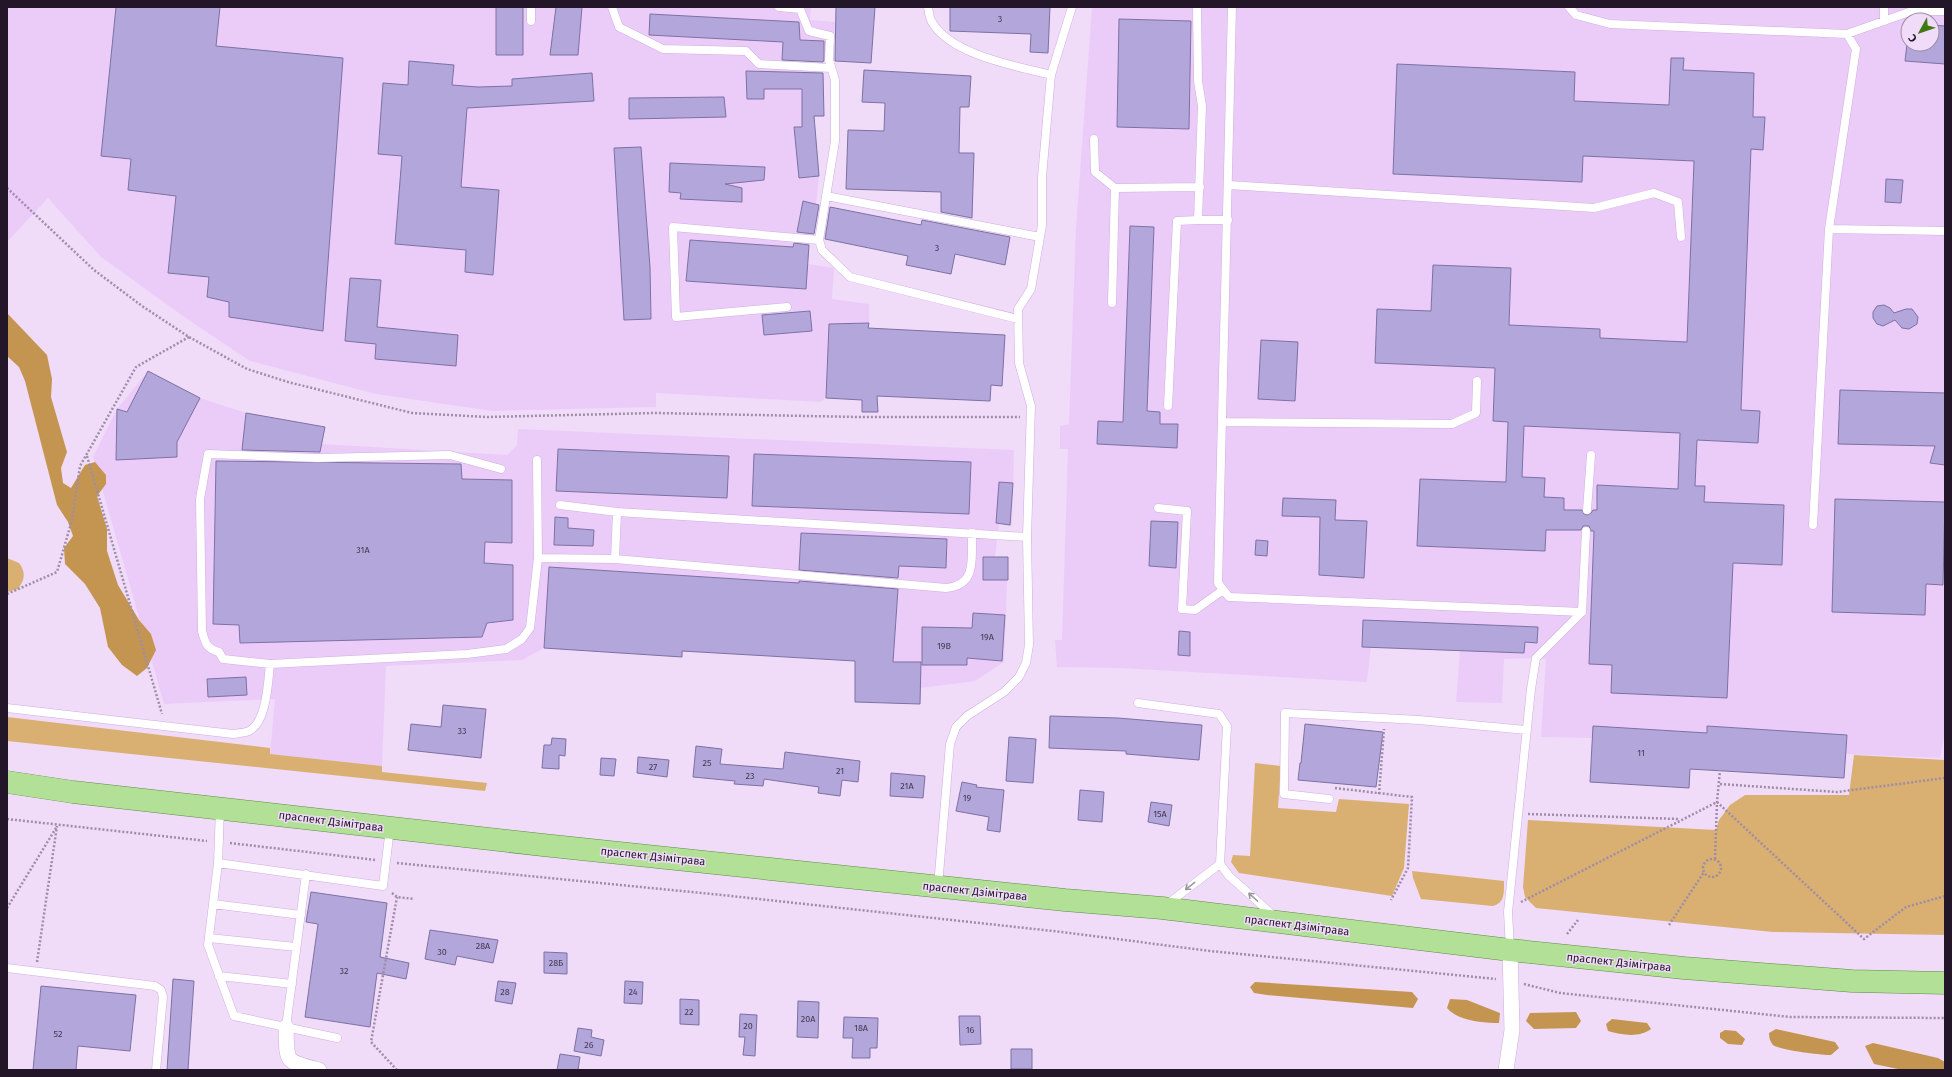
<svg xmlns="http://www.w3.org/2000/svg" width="1952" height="1077" font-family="'Fira Sans',sans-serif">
	<rect width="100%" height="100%" fill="#f0dbf9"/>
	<path fill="#ebccf9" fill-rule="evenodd" d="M 7,7 L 811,7 L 810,20 L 835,22 L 833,61 L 787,58 L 785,70 L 823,70 L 824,117 L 802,116 L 803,126 L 815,125 L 819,176 L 816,204 L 810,232 L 808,264 L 834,268 L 832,299 L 869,304 L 869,328 L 1005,335 L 1002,386 L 991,385 L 877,396 L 878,412 L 862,412 L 862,400 L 826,398 L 821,402 L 656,393 L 656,407 L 492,411 L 376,394 L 250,361 L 190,321 L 101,257 L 48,198 L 7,242 Z
		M 1092,7 L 1945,7 L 1945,731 L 1940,758 L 1846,754 L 1844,778 L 1690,769 L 1689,788 L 1590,782 L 1592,738 L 1541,737 L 1546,659 L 1536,658 L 1504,659 L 1502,703 L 1456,702 L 1460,651 L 1371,647 L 1367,682 L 1120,668 L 1057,667 L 1055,640 L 1062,640 L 1068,449 L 1060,449 L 1060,426 L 1069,424 L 1076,228 ZM 1908,20 L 1932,20 L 1932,44 L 1908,44 Z
		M 148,371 L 200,398 L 246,413 L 325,427 L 322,444 L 507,455 L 517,445 L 518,429 L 1014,450 L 1012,526 L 999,524 L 995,557 L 1008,557 L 1004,662 L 975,681 L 921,688 L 920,704 L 855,661 L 683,651 L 682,657 L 544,648 L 522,660 L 386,666 L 382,766 L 270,754 L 275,699 L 164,704 L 93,457 L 117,409 Z"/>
	<path fill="#daaf72" d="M 7,558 L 19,563 C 26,572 25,580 18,589 L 7,592 Z
		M 7,717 L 270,748 L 270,754 L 382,766 L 382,772 L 487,783 L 485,791 L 7,741 Z
		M 1854,755 L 1945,760 L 1945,935 L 1773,932 L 1536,908 L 1525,897 L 1523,887 L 1528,820 L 1716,830 L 1719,820 L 1730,805 L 1745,795 L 1849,795 Z
		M 1255,763 L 1281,766 L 1278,808 L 1336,812 L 1339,799 L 1409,804 L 1404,868 L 1392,896 L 1239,873 L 1231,862 L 1233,855 L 1250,856 Z
		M 1412,871 L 1504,881 C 1504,892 1505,903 1493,906 L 1421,899 L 1413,878 Z"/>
	<path fill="#c49551" d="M 7,313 L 47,355 L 52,379 L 51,397 L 67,452 L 61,468 L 63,483 L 71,488 L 85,465 L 95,462 L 106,475 L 106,484 L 97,496 L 107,529 L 107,551 L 118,585 L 139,620 L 151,634 L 156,650 L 147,668 L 137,676 L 122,665 L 108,647 L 100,608 L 85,584 L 65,564 L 64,548 L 73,536 L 68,522 L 57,505 L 25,381 L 19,367 L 7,356 Z
		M 1255,982 L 1412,992 L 1418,999 L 1413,1008 L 1267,995 L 1254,993 L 1250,987 Z
		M 1450,999 L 1467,1000 L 1500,1013 L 1499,1023 C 1483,1023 1458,1021 1447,1008 Z
		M 1576,1012 L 1581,1021 L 1576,1028 L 1534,1029 L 1526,1021 L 1530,1013 Z
		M 1612,1019 L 1647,1023 L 1651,1029 C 1639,1038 1622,1035 1608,1031 L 1606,1024 Z
		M 1776,1029 L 1835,1042 L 1839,1048 L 1831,1055 C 1821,1055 1780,1050 1773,1045 C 1770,1041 1769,1038 1769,1033 Z
		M 1725,1030 L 1736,1031 L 1745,1039 L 1742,1045 L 1728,1044 L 1720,1038 L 1720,1033 Z
		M 1873,1043 L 1938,1058 L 1945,1062 L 1945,1070 L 1898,1069 L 1874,1064 L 1865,1046 Z"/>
	<path fill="#b2a6da" stroke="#7d71a3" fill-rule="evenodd" d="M 116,7 L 220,7 L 216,46 L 343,58 L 323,331 L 229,317 L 229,302 L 207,297 L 209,277 L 168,273 L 176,196 L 128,190 L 131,159 L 101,156 Z
		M 496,7 L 523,7 L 523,55 L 496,55 Z
		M 556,7 L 582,7 L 578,55 L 550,55 Z
		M 836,7 L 875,7 L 871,63 L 835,61 Z
		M 950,7 L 1050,7 L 1048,53 L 1030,52 L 1031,34 L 950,31 Z
		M 650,14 L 799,22 L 800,40 L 824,41 L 824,60 L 823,62 L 782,60 L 783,42 L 649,35 Z
		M 1119,19 L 1191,21 L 1189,129 L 1117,127 Z
		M 1932,25 L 1945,26 L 1945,64 L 1905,61 L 1907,44 L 1932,44 Z
		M 1671,58 L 1684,58 L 1683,70 L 1754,73 L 1753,117 L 1765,117 L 1763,150 L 1751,149 L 1741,410 L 1760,411 L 1758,443 L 1697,440 L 1695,486 L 1705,486 L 1704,502 L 1784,505 L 1782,565 L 1733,563 L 1727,698 L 1611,693 L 1612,665 L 1589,664 L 1594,531 L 1591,531 L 1589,526 L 1583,526 L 1581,530 L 1546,530 L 1545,551 L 1417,546 L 1420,479 L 1506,482 L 1508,422 L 1493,421 L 1495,368 L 1375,363 L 1377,309 L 1431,311 L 1433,265 L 1511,268 L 1509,325 L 1600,329 L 1600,338 L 1687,342 L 1694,161 L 1583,156 L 1582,182 L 1393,174 L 1397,64 L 1575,72 L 1574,101 L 1669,105 ZM 1524,426 L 1680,433 L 1678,489 L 1597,485 L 1597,510 L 1593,510 L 1591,513 L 1587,515 L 1584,514 L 1582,510 L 1564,510 L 1564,498 L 1544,497 L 1545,478 L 1522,477 Z
		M 409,61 L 454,65 L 452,85 L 478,87 L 512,86 L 512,79 L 592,73 L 594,101 L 467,108 L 461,187 L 499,190 L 493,275 L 465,272 L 466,250 L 395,244 L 402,156 L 378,154 L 383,83 L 408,85 Z
		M 864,70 L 971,76 L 969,107 L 960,107 L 959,153 L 974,153 L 972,218 L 941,212 L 941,192 L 846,189 L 848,130 L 884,131 L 885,103 L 862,102 Z
		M 746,71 L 823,73 L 824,116 L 814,116 L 819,176 L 799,178 L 794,127 L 802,127 L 802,89 L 764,89 L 764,99 L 747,99 Z
		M 724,97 L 726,117 L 629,119 L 629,98 Z
		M 641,147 L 650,267 L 651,319 L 624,320 L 614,148 Z
		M 670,163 L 765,167 L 764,180 L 725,184 L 742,188 L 742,202 L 680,199 L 681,193 L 669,192 Z
		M 1886,179 L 1903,180 L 1901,203 L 1885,202 Z
		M 803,201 L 819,205 L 814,234 L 797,232 Z
		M 830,207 L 921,225 L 922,220 L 1010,237 L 1005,265 L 955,254 L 951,274 L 906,265 L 908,256 L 825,239 Z
		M 1130,226 L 1154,227 L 1147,411 L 1160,412 L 1160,424 L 1178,424 L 1177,448 L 1097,444 L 1098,421 L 1123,422 Z
		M 690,240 L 793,247 L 794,243 L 809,245 L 806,289 L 686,281 Z
		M 350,278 L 381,280 L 377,327 L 458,335 L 456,366 L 375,359 L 376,344 L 345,341 Z
		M 1884,305 L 1890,308 L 1894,313 L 1906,309 L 1912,309 L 1918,317 L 1917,324 L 1909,329 L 1902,328 L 1895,320 L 1883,326 L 1877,324 L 1873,318 L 1873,312 L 1877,306 Z
		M 810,311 L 812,331 L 764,335 L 762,315 Z
		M 869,323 L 868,328 L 1005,335 L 1002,386 L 991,385 L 990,401 L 877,396 L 878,412 L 862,412 L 862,400 L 826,398 L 829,324 Z
		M 1261,340 L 1298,342 L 1295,401 L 1258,399 Z
		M 148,371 L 200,398 L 177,442 L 177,457 L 116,460 L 117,409 L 127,412 Z
		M 1840,390 L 1945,393 L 1945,465 L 1930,463 L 1935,446 L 1838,444 Z
		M 246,413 L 325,427 L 320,452 L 242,450 Z
		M 558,449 L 729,456 L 727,498 L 556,491 Z
		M 754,454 L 971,462 L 969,514 L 752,506 Z
		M 216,461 L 461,464 L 462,479 L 512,480 L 512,543 L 485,542 L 484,563 L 513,565 L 513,620 L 487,623 L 482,637 L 240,643 L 239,625 L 213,624 Z
		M 999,482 L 1013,483 L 1010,525 L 996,523 Z
		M 1283,498 L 1336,500 L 1335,520 L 1367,521 L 1364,578 L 1319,575 L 1320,517 L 1282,516 Z
		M 1835,499 L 1945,502 L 1943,585 L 1926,584 L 1925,615 L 1832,612 Z
		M 555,517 L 568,518 L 568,528 L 594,530 L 593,546 L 554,545 Z
		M 1151,521 L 1178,522 L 1176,568 L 1149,566 Z
		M 801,533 L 947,539 L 946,568 L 899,566 L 898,578 L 799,570 Z
		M 1256,540 L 1268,541 L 1267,556 L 1255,555 Z
		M 983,557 L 1008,557 L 1008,580 L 983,580 Z
		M 549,567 L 799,583 L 799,581 L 898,589 L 893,662 L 921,662 L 920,704 L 855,702 L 855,661 L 682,651 L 682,657 L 544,648 Z
		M 973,613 L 1005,615 L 1002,661 L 967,658 L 967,665 L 922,665 L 922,627 L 972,628 Z
		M 1363,620 L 1538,627 L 1537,643 L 1525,642 L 1524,653 L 1362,647 Z
		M 1179,631 L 1190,632 L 1190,656 L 1178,655 Z
		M 246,677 L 247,695 L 208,697 L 207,679 Z
		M 443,705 L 486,709 L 481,758 L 408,750 L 411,724 L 441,727 Z
		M 1050,716 L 1118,718 L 1202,725 L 1199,760 L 1126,754 L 1126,751 L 1049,748 Z
		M 1305,724 L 1383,732 L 1376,787 L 1298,780 L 1300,763 L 1301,763 Z
		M 1593,726 L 1707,733 L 1707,726 L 1847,735 L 1844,778 L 1690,769 L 1689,788 L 1590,782 Z
		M 1009,737 L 1036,739 L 1033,783 L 1006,781 Z
		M 552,738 L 566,739 L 565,756 L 559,755 L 559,769 L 542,768 L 544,745 L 551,745 Z
		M 696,746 L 722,749 L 720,764 L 783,769 L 785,752 L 860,761 L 858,782 L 842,780 L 840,796 L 818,793 L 819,787 L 764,779 L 763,786 L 734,784 L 735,781 L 693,777 Z
		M 638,757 L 669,760 L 667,777 L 637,773 Z
		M 601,758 L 616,759 L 614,776 L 600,775 Z
		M 891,773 L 925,776 L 923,798 L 890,796 Z
		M 962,782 L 977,785 L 976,787 L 1004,790 L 1000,832 L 987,830 L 989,817 L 956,811 Z
		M 1080,790 L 1104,792 L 1102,822 L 1078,820 Z
		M 1151,802 L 1172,805 L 1169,826 L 1148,822 Z
		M 311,892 L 387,903 L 380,957 L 409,963 L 406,979 L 377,973 L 370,1027 L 305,1017 L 318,924 L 306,922 Z
		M 430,930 L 498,940 L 493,963 L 457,956 L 455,965 L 425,959 Z
		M 544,952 L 567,953 L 567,974 L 544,973 Z
		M 173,979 L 194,981 L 188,1070 L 167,1070 Z
		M 498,981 L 516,983 L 512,1004 L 495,1001 Z
		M 625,981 L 643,982 L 642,1004 L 624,1003 Z
		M 41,986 L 136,995 L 130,1051 L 78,1046 L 76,1070 L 33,1070 Z
		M 680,999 L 699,1000 L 699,1025 L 680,1024 Z
		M 798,1001 L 819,1002 L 818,1038 L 797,1037 Z
		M 740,1014 L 757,1015 L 755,1056 L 743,1055 L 745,1037 L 739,1037 Z
		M 959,1016 L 980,1016 L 981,1044 L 960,1045 Z
		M 844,1017 L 878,1018 L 877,1048 L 870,1048 L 870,1058 L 852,1058 L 853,1038 L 843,1038 Z
		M 578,1028 L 592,1030 L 591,1037 L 604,1040 L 601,1056 L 574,1051 Z
		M 1011,1049 L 1032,1049 L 1032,1069 L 1011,1069 Z
		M 560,1054 L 580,1057 L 578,1070 L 557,1070 Z"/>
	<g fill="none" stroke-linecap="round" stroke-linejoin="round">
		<g stroke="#cfaede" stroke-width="9">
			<path id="lane" d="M 612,7 L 619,27 L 663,49 L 746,51 L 759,64 L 831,68
				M 779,7 L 800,9 L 809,31 L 830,36 L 829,60 L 835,80 L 835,141 L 819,240
				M 928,7 C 929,12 929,18 932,22 C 951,55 1016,66 1051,75 L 1042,177 L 1042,225 L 1031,289 L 1018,309 L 1019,363 L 1031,406 L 1027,537 L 1029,645 L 1026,663 L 1019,677 L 1004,692 L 967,716 L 956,727 L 950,744 L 938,886
				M 1197,7 L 1198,81 L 1202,106 L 1198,220 L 1228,220
				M 1232,7 L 1218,583 L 1229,597 L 1582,612
				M 1569,7 L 1576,15 L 1610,24 L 1847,34 L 1912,11 L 1945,11
				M 531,21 L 531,7
				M 1884,21 L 1884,7
				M 1051,75 L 1072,7
				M 1094,139 L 1095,172 L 1115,188
				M 1229,185 L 1594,208 L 1654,193 L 1678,202 L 1681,237
				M 826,196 L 1040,237
				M 1829,229 L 1945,231
				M 1112,303 L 1115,188 L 1200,187
				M 787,307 L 676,317 L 673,227 L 819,240 L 822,250 L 850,277 L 1018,319
				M 1168,406 L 1177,221 L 1198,220
				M 1223,422 L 1452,424 L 1476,413 L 1477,381
				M 537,460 L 538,558
				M 501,469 L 450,455 L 318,458 L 208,454 L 200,499 L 202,631 C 205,643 207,649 219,652 L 223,659 L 270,664 L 467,654 L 506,649 L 522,639 L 530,628 L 538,558 L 615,559 L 946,588 C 978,585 971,558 972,533
				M 560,505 L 617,512 L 1027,537
				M 1158,508 L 1187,511 L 1182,609 L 1195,610 L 1223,590
				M 1587,510 L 1591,455
				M 1813,525 L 1829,229 L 1856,49 L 1847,34
				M 615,559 L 617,512
				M 1138,703 L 1219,714 L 1227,726 L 1220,864 L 1229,876 L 1274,916
				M 7,708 L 233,734 C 238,733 245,733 249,731 C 267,722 268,681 270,664
				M 1329,799 L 1284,794 L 1285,713 L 1419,720 L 1527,730
				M 220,809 L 218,863 L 208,945 L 234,1016 L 337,1038
				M 218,863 L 383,886 L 390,828
				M 213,904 L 301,915
				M 1166,905 L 1220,864
				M 209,938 L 296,947
				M 1510,949 L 1508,912 L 1531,689 L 1536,658 L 1582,612 L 1586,531
				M 7,968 L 155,986 L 161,990 L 163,997 L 156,1070
				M 219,976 L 292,984
				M 286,1027 L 306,874"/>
		</g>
		<g stroke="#cfaede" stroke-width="16">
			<path id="street" d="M 286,1027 C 287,1063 284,1061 319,1070
				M 1506,1070 L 1512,1030 L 1510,950"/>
		</g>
		<g stroke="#608c43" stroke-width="23">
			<path id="primary" d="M 7,782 L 73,792 L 543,845 L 1065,900 L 1162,908 L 1510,950 L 1684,968 L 1852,981 L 1945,983"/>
		</g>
		<path stroke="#9e8da6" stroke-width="2.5" stroke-dasharray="2 2" stroke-linecap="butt" d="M 7,188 L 94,270 L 142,306 L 189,337 L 247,369 L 288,382 L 412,413 L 487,417 L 655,413 L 859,417 L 1020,417
			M 87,456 L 162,714
			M 7,594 L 57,572 L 72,520 L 80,466 L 136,367 L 189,337
			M 1720,784 L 1837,792 L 1945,778
			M 1335,788 L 1412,797 L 1408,868 L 1391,900
			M 1379,794 L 1384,729
			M 1528,814 L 1679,819
			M 7,819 L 207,841
			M 230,843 L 376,860
			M1703 868a9 9 0 1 1 18 0a9 9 0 1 1-18 0Z
			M 1715,859 L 1717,802 L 1720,770
			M 397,863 L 722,895 L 1062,932 L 1210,951 L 1496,979
			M 392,893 L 397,897 L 414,899
			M 1521,902 L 1717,802 L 1864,939 L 1906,907 L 1945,896
			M 7,908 L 56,828
			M 1669,925 L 1704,872
			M 1567,934 L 1578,920
			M 37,962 L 57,826
			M 1524,984 L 1560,993 L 1790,1017 L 1945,1018
			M 397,1070 L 371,1042 L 397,897"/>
		<use href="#lane" stroke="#fff" stroke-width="8"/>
		<use href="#street" stroke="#fff" stroke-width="15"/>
		<use href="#primary" stroke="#b3e097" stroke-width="22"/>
	</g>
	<defs><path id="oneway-shaft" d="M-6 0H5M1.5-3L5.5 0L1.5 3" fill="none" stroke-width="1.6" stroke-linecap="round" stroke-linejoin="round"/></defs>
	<g stroke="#9c969e">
		<use href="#oneway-shaft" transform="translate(1190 886) rotate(142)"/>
		<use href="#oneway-shaft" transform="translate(1253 897) rotate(-138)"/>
	</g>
	<g text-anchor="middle" stroke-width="3" stroke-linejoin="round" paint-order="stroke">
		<g font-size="9" fill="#463a54">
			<text x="1000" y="22">3</text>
			<text x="937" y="251">3</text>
			<text x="363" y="553">31А</text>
			<text x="987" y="640">19А</text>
			<text x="944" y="649">19В</text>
			<text x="462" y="734">33</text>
			<text x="1641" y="756">11</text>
			<text x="707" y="766">25</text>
			<text x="653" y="770">27</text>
			<text x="840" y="774">21</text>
			<text x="750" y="779">23</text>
			<text x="907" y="789">21А</text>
			<text x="967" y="801">19</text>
			<text x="1160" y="817">15А</text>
			<text x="483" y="949">28А</text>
			<text x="442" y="955">30</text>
			<text x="556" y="966">28Б</text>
			<text x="344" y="974">32</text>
			<text x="505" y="995">28</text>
			<text x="633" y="995">24</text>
			<text x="689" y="1015">22</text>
			<text x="808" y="1022">20А</text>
			<text x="748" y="1029">20</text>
			<text x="861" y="1031">18А</text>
			<text x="970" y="1033">16</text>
			<text x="58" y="1037">52</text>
			<text x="589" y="1048">26</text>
		</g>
		<g font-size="11" fill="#221628" stroke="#f0dbf9">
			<text transform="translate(331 821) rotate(7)" y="4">праспект Дзімітрава</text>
			<text transform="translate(653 856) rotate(6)" y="4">праспект Дзімітрава</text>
			<text transform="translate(975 891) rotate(6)" y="4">праспект Дзімітрава</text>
			<text transform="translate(1297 925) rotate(7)" y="4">праспект Дзімітрава</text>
			<text transform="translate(1619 962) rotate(6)" y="4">праспект Дзімітрава</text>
		</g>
	</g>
	<rect width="1952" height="1077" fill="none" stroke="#221628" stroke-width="16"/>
	<g transform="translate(1920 32) rotate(230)"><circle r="19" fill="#f0dbf9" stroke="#9e8ca5"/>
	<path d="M0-3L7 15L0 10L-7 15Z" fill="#40790f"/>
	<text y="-6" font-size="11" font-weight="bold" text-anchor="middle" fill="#221628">С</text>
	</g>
</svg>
